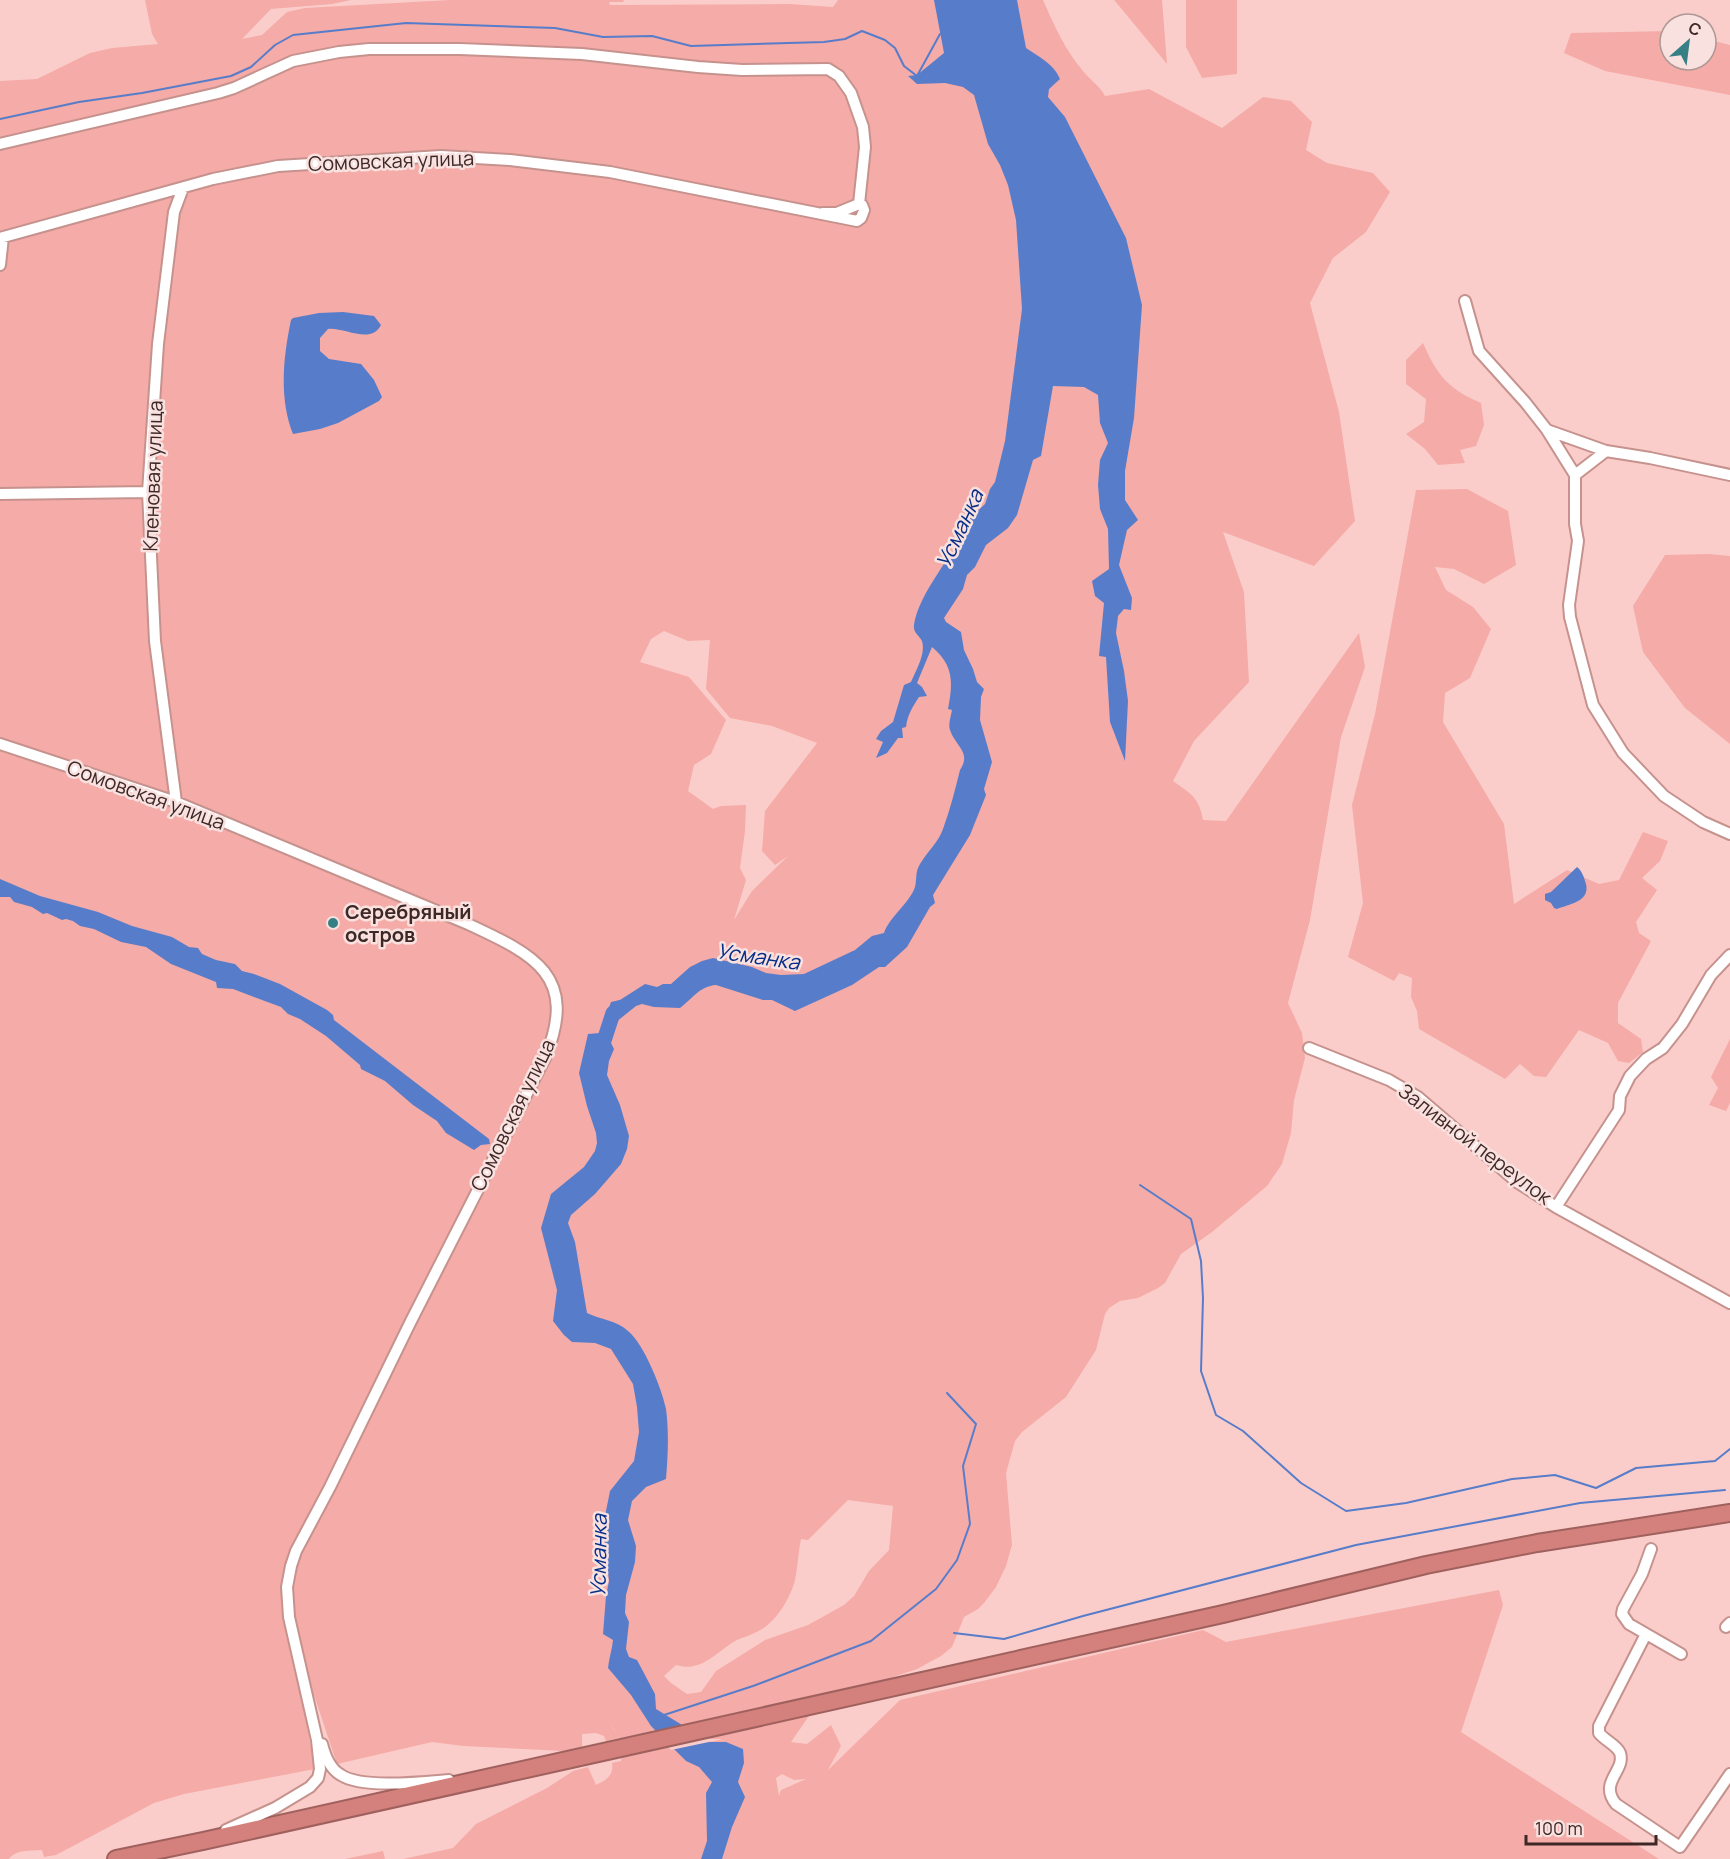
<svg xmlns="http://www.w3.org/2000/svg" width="1730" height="1859" font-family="Manrope,sans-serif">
	<rect width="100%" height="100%" fill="#fbcdca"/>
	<path fill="#f5aba7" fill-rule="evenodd" d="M 145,0 L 351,0 L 332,4 L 271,9 L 242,39 L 262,35 L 287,12 L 305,8 L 450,0 L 624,0 L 623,2 L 609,2 L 610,5 L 790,4 L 833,7 L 838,0 L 1043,0 C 1054,25 1065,50 1083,71 C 1090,80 1100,86 1105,96 L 1149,89 L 1222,128 L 1263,97 L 1291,101 L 1312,122 L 1306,150 L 1327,163 L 1373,173 L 1390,192 L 1366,232 L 1333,258 L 1310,303 L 1339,412 L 1355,521 L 1314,566 L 1223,532 L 1244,592 L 1249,682 L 1194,741 L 1173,781 C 1191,794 1199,797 1203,820 L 1226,821 L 1359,633 L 1365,667 L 1341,737 L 1310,920 L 1288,1003 L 1302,1033 L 1305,1058 L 1294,1100 L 1291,1133 L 1282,1164 L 1267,1186 L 1212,1232 L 1181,1254 L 1165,1283 L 1158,1288 L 1138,1298 L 1120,1301 L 1109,1308 L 1105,1314 L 1096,1350 L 1066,1397 L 1022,1432 L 1015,1441 L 1006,1473 L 1012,1545 L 1006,1566 L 996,1587 L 984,1603 L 978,1609 L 964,1617 L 952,1647 L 941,1656 L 917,1669 L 875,1683 L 809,1716 L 791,1742 L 807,1744 L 831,1725 L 841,1746 L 828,1770 L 900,1700 L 1203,1630 L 1226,1642 L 1499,1590 L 1503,1605 L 1461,1732 L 1659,1859 L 403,1859 L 453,1848 L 476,1824 L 547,1788 L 573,1771 L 588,1767 L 596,1785 C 606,1780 614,1776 612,1763 L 621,1761 C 624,1743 617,1734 607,1719 L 619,1738 L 606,1741 L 604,1736 L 596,1733 L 582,1734 L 582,1747 L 564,1751 L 463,1746 L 432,1742 L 337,1764 L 314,1695 L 302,1698 L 315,1769 L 184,1794 L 154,1803 L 56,1855 L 44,1857 L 42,1850 C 31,1851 16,1849 9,1859 L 0,1859 L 0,81 L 37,79 L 90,53 L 112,48 L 158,44 L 152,34 ZM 664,631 L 688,641 L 710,640 L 706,689 L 730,718 L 772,726 L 817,743 L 765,811 L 762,851 L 775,865 L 788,856 L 752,891 L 734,920 L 746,880 L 740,868 L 745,831 L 746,805 L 721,806 L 713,809 L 688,791 L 694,765 L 711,754 L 726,720 L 689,677 L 640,662 L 651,639 ZM 848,1500 L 893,1506 L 889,1550 L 869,1571 L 854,1596 L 844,1605 L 808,1625 L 765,1640 L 716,1671 L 701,1692 L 687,1694 L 671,1683 L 664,1676 L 676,1665 C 698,1672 712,1657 729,1645 C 739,1637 752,1636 762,1629 C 777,1620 791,1597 795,1580 C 798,1566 798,1552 801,1539 L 808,1540 ZM 782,1774 L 794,1780 L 806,1779 L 781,1790 L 779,1796 L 776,1778 Z
		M 1114,0 L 1162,0 L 1167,64 L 1120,7 Z
		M 1186,0 L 1237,0 L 1237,74 L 1202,78 L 1186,47 Z
		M 1670,31 L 1670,60 L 1706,60 L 1706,39 L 1730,45 L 1730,95 L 1605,71 L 1564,53 L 1571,33 Z
		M 1423,343 C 1437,375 1448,389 1481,403 L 1484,425 L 1476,446 L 1460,450 L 1465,463 L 1438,465 L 1425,449 L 1406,434 L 1424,422 L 1426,399 L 1406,384 L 1406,360 Z
		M 1467,489 L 1508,511 L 1516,565 L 1484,584 L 1454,569 L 1435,567 L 1446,590 L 1473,607 L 1491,629 L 1470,678 L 1445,693 L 1443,722 L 1504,824 L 1514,904 L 1567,870 L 1599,884 L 1619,880 L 1643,832 L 1668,841 L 1660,861 L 1642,878 L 1657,890 L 1636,922 L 1639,933 L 1651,941 L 1618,1003 L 1618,1023 L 1641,1039 L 1643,1052 L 1629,1063 L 1618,1061 L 1608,1043 L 1579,1030 L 1546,1077 L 1534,1076 L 1520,1064 L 1505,1079 L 1419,1029 L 1417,1011 L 1411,997 L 1412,978 L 1399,973 L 1394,981 L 1348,957 L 1363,903 L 1352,805 L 1375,714 L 1416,490 Z
		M 1709,554 L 1730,556 L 1730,744 L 1685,708 L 1643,652 L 1633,606 L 1665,555 Z
		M 1730,1039 L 1730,1103 L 1726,1111 L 1709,1105 L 1718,1088 L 1711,1077 Z
		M 383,1851 L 385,1859 L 345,1859 Z"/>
	<path fill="#577dca" d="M 934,0 L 1017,0 L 1026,48 C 1039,57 1054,64 1060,79 L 1049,89 L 1048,97 L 1065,117 L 1126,238 L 1142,305 L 1134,418 L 1125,471 L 1125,500 L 1138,520 L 1127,530 L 1119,565 L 1132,598 L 1131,610 L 1124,609 L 1118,616 L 1116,633 L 1124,671 L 1128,701 L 1125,761 L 1110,722 L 1106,657 L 1099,656 L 1104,603 L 1095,596 L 1092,581 L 1109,569 L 1108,529 L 1100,509 L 1098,485 L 1100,460 L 1108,443 L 1100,423 L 1098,395 L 1084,387 L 1053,386 L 1041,456 L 1033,460 L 1017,515 L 1008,528 L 986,545 L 975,567 L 967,575 L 963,589 L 944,618 L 946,622 L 961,632 L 964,650 L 973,669 L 977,682 L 984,689 L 981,697 L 980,720 L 992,762 L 984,789 L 986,795 L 970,835 L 933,895 L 935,903 L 930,907 L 907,947 L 885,967 L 879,967 L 852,985 L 795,1011 L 772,1000 L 763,1000 L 716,985 C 700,986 692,999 680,1008 L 654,1007 L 642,1004 L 636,1006 L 611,1026 L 605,1019 L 611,1002 L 620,1000 L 645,984 L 657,987 L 663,984 L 671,984 L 690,967 L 702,961 L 713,958 L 752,967 L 766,973 L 781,975 L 804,974 L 855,950 L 872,936 L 884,933 C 890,916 909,904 915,887 C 917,879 915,872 920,864 C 927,852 938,843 943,829 C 950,810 955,790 960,770 C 972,752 955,746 950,730 C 948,724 951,716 952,710 L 948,709 C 953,683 954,665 932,647 L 917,683 L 922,687 L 927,696 L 919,697 C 913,706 907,716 906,727 L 902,728 L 903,738 L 898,738 L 887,753 L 876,758 L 883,742 L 876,739 L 881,731 L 893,722 L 904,685 L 911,682 C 916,670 926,654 922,641 C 919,635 913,633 914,625 C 918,600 938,574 951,553 L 958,551 L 962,545 L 959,540 L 966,522 L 985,504 L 990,489 L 995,482 L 1005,441 L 1022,309 L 1016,220 L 1008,185 L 1000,165 L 988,144 L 974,95 L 963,87 L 945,83 L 917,84 L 908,76 L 917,75 L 944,53 Z
		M 343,312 L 374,316 L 381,325 C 371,345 344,327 328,329 L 320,338 L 320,351 L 329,359 L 361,364 L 374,380 L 382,397 L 379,401 L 338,423 L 320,429 L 293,434 C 279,399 283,358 291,320 L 293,318 L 319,313 Z
		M 1577,867 C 1582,871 1584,877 1586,884 C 1590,901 1571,904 1557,909 L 1554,908 L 1551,903 L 1545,900 L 1545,894 L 1551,892 Z
		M 0,879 L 40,896 L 98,912 L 132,926 L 172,937 L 189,947 L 198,948 L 202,954 L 216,960 L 235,964 L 242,971 L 254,974 L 280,984 L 327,1010 L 333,1015 L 334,1020 L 489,1139 L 490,1144 L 481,1145 L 474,1150 L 446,1133 L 437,1121 L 413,1105 L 385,1081 L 361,1069 L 360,1065 L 326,1036 L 300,1019 L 288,1014 L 281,1007 L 233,989 L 217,988 L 216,982 L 171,964 L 146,947 L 121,942 L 94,929 L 80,926 L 73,921 L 66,919 L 62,920 L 47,913 L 43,914 L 32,907 L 14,902 L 10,897 L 0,897 Z
		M 605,1031 L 614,1049 L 609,1061 L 607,1075 L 620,1105 L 629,1136 L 627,1149 L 621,1164 L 595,1194 L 571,1215 L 568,1223 L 575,1242 L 587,1313 C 601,1320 616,1320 628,1331 C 644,1344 662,1389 666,1409 C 669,1432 668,1456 666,1479 L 646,1487 L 632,1501 L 628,1520 L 636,1546 L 635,1562 L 626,1595 L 625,1613 L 629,1622 L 626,1649 L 629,1657 L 637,1660 L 655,1694 L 656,1709 L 710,1742 L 726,1742 L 743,1749 L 744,1763 L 738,1782 L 745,1797 L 732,1827 L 722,1859 L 701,1859 L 707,1841 L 706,1793 L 712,1782 L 699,1767 L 686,1761 L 651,1726 L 631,1695 L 608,1668 C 609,1658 612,1650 613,1640 L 603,1634 L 606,1596 L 609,1581 L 603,1526 L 610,1491 L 634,1461 L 639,1432 L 637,1407 L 633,1384 L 611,1349 L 595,1343 L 572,1342 L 564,1335 L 553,1321 L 557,1290 L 541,1228 L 551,1194 L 584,1167 L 595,1151 L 597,1143 L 596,1133 L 587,1106 L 579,1073 L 588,1034 L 600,1033 Z"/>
	<path fill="#fbcdca" d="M 687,1726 L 711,1739 L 723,1739 L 671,1750 L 653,1732 Z"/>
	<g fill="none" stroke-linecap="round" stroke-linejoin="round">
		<path stroke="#577dca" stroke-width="2" d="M 0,119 L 79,102 L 142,93 L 231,76 L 251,67 L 275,45 L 293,35 L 406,23 L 555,28 L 603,37 L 652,36 L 691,46 L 824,42 L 845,39 L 862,31 L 885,40 L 895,48 L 904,66 L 917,76 L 940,34
			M 1140,1185 L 1191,1219 L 1201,1261 L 1203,1298 L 1201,1371 L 1216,1415 L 1243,1431 L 1301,1483 L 1346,1511 L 1406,1503 L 1512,1479 L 1555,1475 L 1596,1488 L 1636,1468 L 1715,1461 L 1730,1449
			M 954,1633 L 1004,1639 L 1083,1616 L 1356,1545 L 1580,1503 L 1725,1490
			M 664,1715 L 753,1686 L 871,1641 L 936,1589 L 957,1560 L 970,1524 L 963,1466 L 976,1424 L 947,1393"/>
		<path stroke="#577dca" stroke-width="15" d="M 601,1050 L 613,1013 L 620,1008"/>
		<g stroke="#c6928e" stroke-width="14">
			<path id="minor" d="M 0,144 L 218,93 L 234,88 L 293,61 L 339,52 L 369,49 L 460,49 L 582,54 L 698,67 L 742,70 L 828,69 L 839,76 L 851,93 L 863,127 L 865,147 L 859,204
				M 0,238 L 213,179 L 278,166 L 441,156 L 510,160 L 610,172 L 857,221 L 861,218 L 864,210 L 862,205 L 859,204 L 837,213 L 823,213
				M 0,265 L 3,237
				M 1465,301 L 1479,351 L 1525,402 L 1547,430 L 1606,451 L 1650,458 L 1730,475
				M 1547,430 L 1575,475
				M 1606,451 L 1575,475 L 1575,524 L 1578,541 L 1569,605 L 1570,617 L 1593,705 L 1623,753 L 1664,796 L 1703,822 L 1730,834
				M 0,494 L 148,492
				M 0,744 L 176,802 L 468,924 C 535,955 579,976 545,1058 L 410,1323 L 330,1487 L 296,1551 L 291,1566 L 287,1587 L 289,1617 L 317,1740 L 320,1769 L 318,1778 L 310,1787 L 275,1808 L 226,1830
				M 176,802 L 155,641 L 148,492 L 158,344 L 174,212 L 183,188
				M 1309,1048 L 1389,1080 L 1418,1097 L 1517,1182 L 1556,1207 L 1730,1303
				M 1556,1207 L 1619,1110 L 1620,1096 L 1630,1076 L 1646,1059 L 1663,1048 L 1682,1024 L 1711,975 L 1730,955
				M 1651,1549 L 1642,1574 L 1623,1609 L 1622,1614 L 1629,1624 L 1681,1654
				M 1726,1627 L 1730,1623
				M 1646,1634 L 1599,1726 L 1599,1733 C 1604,1740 1617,1745 1620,1753 C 1626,1771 1598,1782 1616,1804 L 1680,1847 L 1730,1774
				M 322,1744 C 325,1756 330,1769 341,1775 C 362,1789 424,1782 449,1780"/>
		</g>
		<g stroke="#9f615e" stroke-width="20">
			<path id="highway" d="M 116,1859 L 203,1841 L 1223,1614 L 1426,1565 L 1537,1543 L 1730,1513"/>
		</g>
		<use href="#minor" stroke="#fff" stroke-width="10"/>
		<use href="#highway" stroke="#d4807c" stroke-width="16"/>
	</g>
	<circle fill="#367f85" stroke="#f8e1df" stroke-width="2" cx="333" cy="923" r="6"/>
	<g text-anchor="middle" stroke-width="5" stroke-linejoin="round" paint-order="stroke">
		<g font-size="20" fill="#3d2826" stroke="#f8e1df">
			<text transform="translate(391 161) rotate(-2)" y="7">Сомовская улица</text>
			<text transform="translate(153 476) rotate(-88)" y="7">Кленовая улица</text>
			<text transform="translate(146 795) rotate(20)" y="7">Сомовская улица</text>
			<text transform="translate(513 1115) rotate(-64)" y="7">Сомовская улица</text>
			<text transform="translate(1475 1144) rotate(37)" y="7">Заливной переулок</text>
		</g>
		<g font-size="20" font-weight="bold" fill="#3d2826" stroke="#f8e1df" text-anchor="start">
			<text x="345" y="919">Серебряный<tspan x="345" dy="23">остров</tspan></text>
		</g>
		<g font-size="21" font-style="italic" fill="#062e88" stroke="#f8e1df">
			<text transform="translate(960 529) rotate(-65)" y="7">Усманка</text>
			<text transform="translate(758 957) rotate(8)" y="7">Усманка</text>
			<text transform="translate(599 1556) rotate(-89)" y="7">Усманка</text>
		</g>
	</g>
	<g transform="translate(1688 42) rotate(28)"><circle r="28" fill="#f8e1df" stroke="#ad9795" stroke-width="1.5"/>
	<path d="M0-4.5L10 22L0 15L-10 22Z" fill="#367f85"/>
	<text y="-9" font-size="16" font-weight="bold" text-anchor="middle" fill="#3d2826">С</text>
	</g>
	<path d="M1526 1835v9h130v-9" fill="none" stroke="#3d2826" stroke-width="3"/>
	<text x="1535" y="1835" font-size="18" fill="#3d2826" stroke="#f8e1df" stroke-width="4.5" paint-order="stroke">100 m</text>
</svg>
